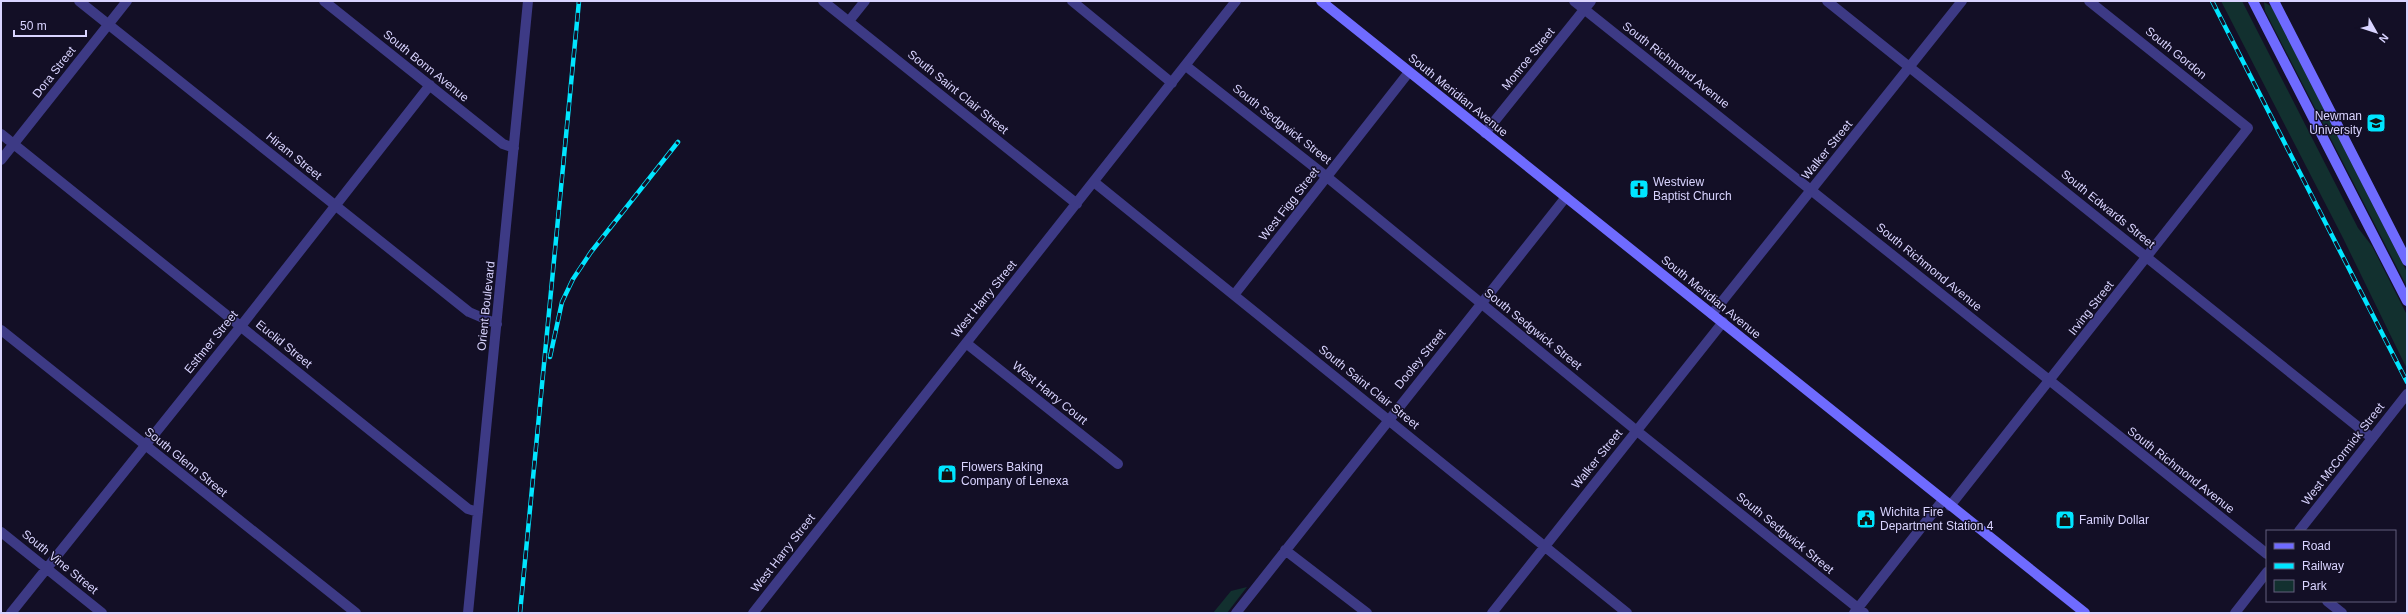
<svg xmlns="http://www.w3.org/2000/svg" width="2408" height="614" font-family="Arial,sans-serif">
	<rect width="100%" height="100%" fill="#130f26"/>
	<path fill="#12302f" d="M 2221,1 L 2242,1 L 2358,228 L 2372,246 L 2407,315 L 2407,369 L 2343,238 Z
		M 2264,2 L 2272,7 L 2407,272 L 2407,287 L 2265,11 Z
		M 1247,587 L 1227,613 L 1213,613 L 1231,591 Z"/>
	<g fill="none" stroke-linecap="round" stroke-linejoin="round">
		<path stroke="#3d3a85" stroke-width="10" d="M 79,1 L 469,312 L 497,324
			M 324,1 L 503,144 L 514,148
			M 823,1 L 1077,204
			M 1072,1 L 1172,83
			M 1574,1 L 2267,554
			M 1827,1 L 2372,438
			M 849,21 L 865,1
			M 1186,66 L 1327,177 L 1637,431 L 1864,613
			M 1485,133 L 1591,1
			M 1,134 L 468,509 L 478,512
			M 1,160 L 127,1
			M 1094,182 L 1627,613
			M 1234,295 L 1409,72
			M 1712,314 L 1962,1
			M 1,330 L 356,613
			M 966,343 L 1118,464
			M 1950,506 L 2248,128 L 2089,1
			M 1,532 L 102,613
			M 1285,550 L 1367,613
			M 2327,601 L 2342,613
			M 11,613 L 241,326 L 430,85
			M 468,613 L 528,1
			M 753,613 L 1236,1
			M 1236,613 L 1566,197
			M 1492,613 L 1723,322
			M 1854,613 L 1943,500"/>
		<path stroke="#3d3a85" stroke-width="10" d="M 2299,531 L 2407,394
			M 2235,613 L 2267,572"/>
		<path stroke="#6f6bff" stroke-width="10" d="M 1321,1 L 2085,613
			M 2253,1 L 2407,301
			M 2274,1 L 2407,261"/>
		<g stroke="#00e5ff" stroke-width="4.5">
			<path id="rail" d="M 2212,1 L 2407,382
				M 550,357 L 562,302 L 573,279 L 591,252 L 678,142
				M 520,613 L 579,1"/>
		</g>
		<use href="#rail" stroke="#130f26" stroke-width="3" stroke-dasharray="9" stroke-linecap="butt"/>
	</g>
	<defs>
		<g id="university-square" transform="scale(1)"><rect x="-9" y="-9" width="18" height="18" rx="4" fill="#00e5ff" stroke="#130f26"/><path d="M0-5L7-2L0 1L-7-2ZM-4 1L0 2.5L4 1V4Q0 6-4 4Z" fill="#111"/></g>
		<g id="church-square" transform="scale(1)"><rect x="-9" y="-9" width="18" height="18" rx="4" fill="#00e5ff" stroke="#130f26"/><path d="M-1.2-6h2.4v3.5h3.3v2.4h-3.3V6h-2.4V-.1h-3.3v-2.4h3.3Z" fill="#111"/></g>
		<g id="shop-square" transform="scale(1)"><rect x="-9" y="-9" width="18" height="18" rx="4" fill="#00e5ff" stroke="#130f26"/><path d="M-5-2.5h2.3a2.7 3.5 0 0 1 5.4 0H5L5.5 6h-11ZM-1.5-2.5h3a1.5 2.3 0 0 0-3 0Z" fill="#111"/></g>
		<g id="civic-square" transform="scale(1)"><rect x="-9" y="-9" width="18" height="18" rx="4" fill="#00e5ff" stroke="#130f26"/><path d="M-.6-6.5H3V-4.5H.6V-3L4-1V1h2V6H-6V1h2V-1L-.6-3ZM-1.2 2.5V6h2.4V2.5Z" fill="#111"/></g>
	</defs>
	<g fill-rule="evenodd">
		<use href="#university-square" x="2376" y="123"/>
		<use href="#church-square" x="1639" y="189"/>
		<use href="#shop-square" x="947" y="474"/>
		<use href="#civic-square" x="1866" y="519"/>
		<use href="#shop-square" x="2065" y="520"/>
	</g>
	<g text-anchor="middle" stroke-width="3" stroke-linejoin="round" paint-order="stroke">
		<g font-size="12" fill="#d9d4ff" stroke="#130f26">
			<text transform="translate(2176 53) rotate(39)" y="4">South Gordon</text>
			<text transform="translate(1528 59) rotate(-51)" y="4">Monroe Street</text>
			<text transform="translate(1676 65) rotate(38)" y="4">South Richmond Avenue</text>
			<text transform="translate(426 66) rotate(39)" y="4">South Bonn Avenue</text>
			<text transform="translate(54 72) rotate(-52)" y="4">Dora Street</text>
			<text transform="translate(958 92) rotate(39)" y="4">South Saint Clair Street</text>
			<text transform="translate(1458 95) rotate(39)" y="4">South Meridian Avenue</text>
			<text transform="translate(1282 124) rotate(38)" y="4">South Sedgwick Street</text>
			<text transform="translate(1827 150) rotate(-51)" y="4">Walker Street</text>
			<text transform="translate(294 156) rotate(39)" y="4">Hiram Street</text>
			<text transform="translate(1289 204) rotate(-52)" y="4">West Figg Street</text>
			<text transform="translate(2108 209) rotate(39)" y="4">South Edwards Street</text>
			<text transform="translate(1929 267) rotate(39)" y="4">South Richmond Avenue</text>
			<text transform="translate(1711 297) rotate(39)" y="4">South Meridian Avenue</text>
			<text transform="translate(984 299) rotate(-51)" y="4">West Harry Street</text>
			<text transform="translate(486 306) rotate(-84)" y="4">Orient Boulevard</text>
			<text transform="translate(2091 308) rotate(-52)" y="4">Irving Street</text>
			<text transform="translate(1533 329) rotate(39)" y="4">South Sedgwick Street</text>
			<text transform="translate(211 342) rotate(-51)" y="4">Esthner Street</text>
			<text transform="translate(284 344) rotate(39)" y="4">Euclid Street</text>
			<text transform="translate(1420 359) rotate(-51)" y="4">Dooley Street</text>
			<text transform="translate(1369 387) rotate(39)" y="4">South Saint Clair Street</text>
			<text transform="translate(1050 393) rotate(39)" y="4">West Harry Court</text>
			<text transform="translate(2343 454) rotate(-52)" y="4">West McCormick Street</text>
			<text transform="translate(1597 459) rotate(-51)" y="4">Walker Street</text>
			<text transform="translate(186 462) rotate(39)" y="4">South Glenn Street</text>
			<text transform="translate(2181 470) rotate(38)" y="4">South Richmond Avenue</text>
			<text transform="translate(1785 533) rotate(39)" y="4">South Sedgwick Street</text>
			<text transform="translate(783 553) rotate(-52)" y="4">West Harry Street</text>
			<text transform="translate(60 562) rotate(39)" y="4">South Vine Street</text>
		</g>
		<g font-size="12" fill="#d9d4ff" stroke="#130f26" text-anchor="start">
			<text x="2362" y="120" text-anchor="end">Newman<tspan x="2362" dy="14">University</tspan></text>
			<text x="1653" y="186">Westview<tspan x="1653" dy="14">Baptist Church</tspan></text>
			<text x="961" y="471">Flowers Baking<tspan x="961" dy="14">Company of Lenexa</tspan></text>
			<text x="1880" y="516">Wichita Fire<tspan x="1880" dy="14">Department Station 4</tspan></text>
			<text x="2079" y="524">Family Dollar</text>
		</g>
	</g>
	<rect width="2408" height="614" fill="none" stroke="#d9d4ff" stroke-width="4"/>
	<rect x="2266" y="530" width="130" height="72" fill="#130f26" stroke="#625e7d"/>
	<rect x="2274" y="543" width="20" height="6" fill="#6f6bff" stroke="#625e7d"/>
	<text x="2302" y="550" font-size="12" fill="#d9d4ff">Road</text>
	<rect x="2274" y="563" width="20" height="6" fill="#00e5ff" stroke="#625e7d"/>
	<text x="2302" y="570" font-size="12" fill="#d9d4ff">Railway</text>
	<rect x="2274" y="580" width="20" height="12" fill="#12302f" stroke="#625e7d"/>
	<text x="2302" y="590" font-size="12" fill="#d9d4ff">Park</text>
	<g transform="translate(2376 32) rotate(129)" stroke="#130f26" stroke-width="3" paint-order="stroke">
	<path d="M0-3L7 15L0 10L-7 15Z" fill="#d9d4ff"/>
	<text y="-6" font-size="11" font-weight="bold" text-anchor="middle" fill="#d9d4ff">N</text>
	</g>
	<path d="M14 30v6h72v-6" fill="none" stroke="#d9d4ff" stroke-width="2"/>
	<text x="20" y="30" font-size="12" fill="#d9d4ff" stroke="#130f26" stroke-width="3" paint-order="stroke">50 m</text>
</svg>
